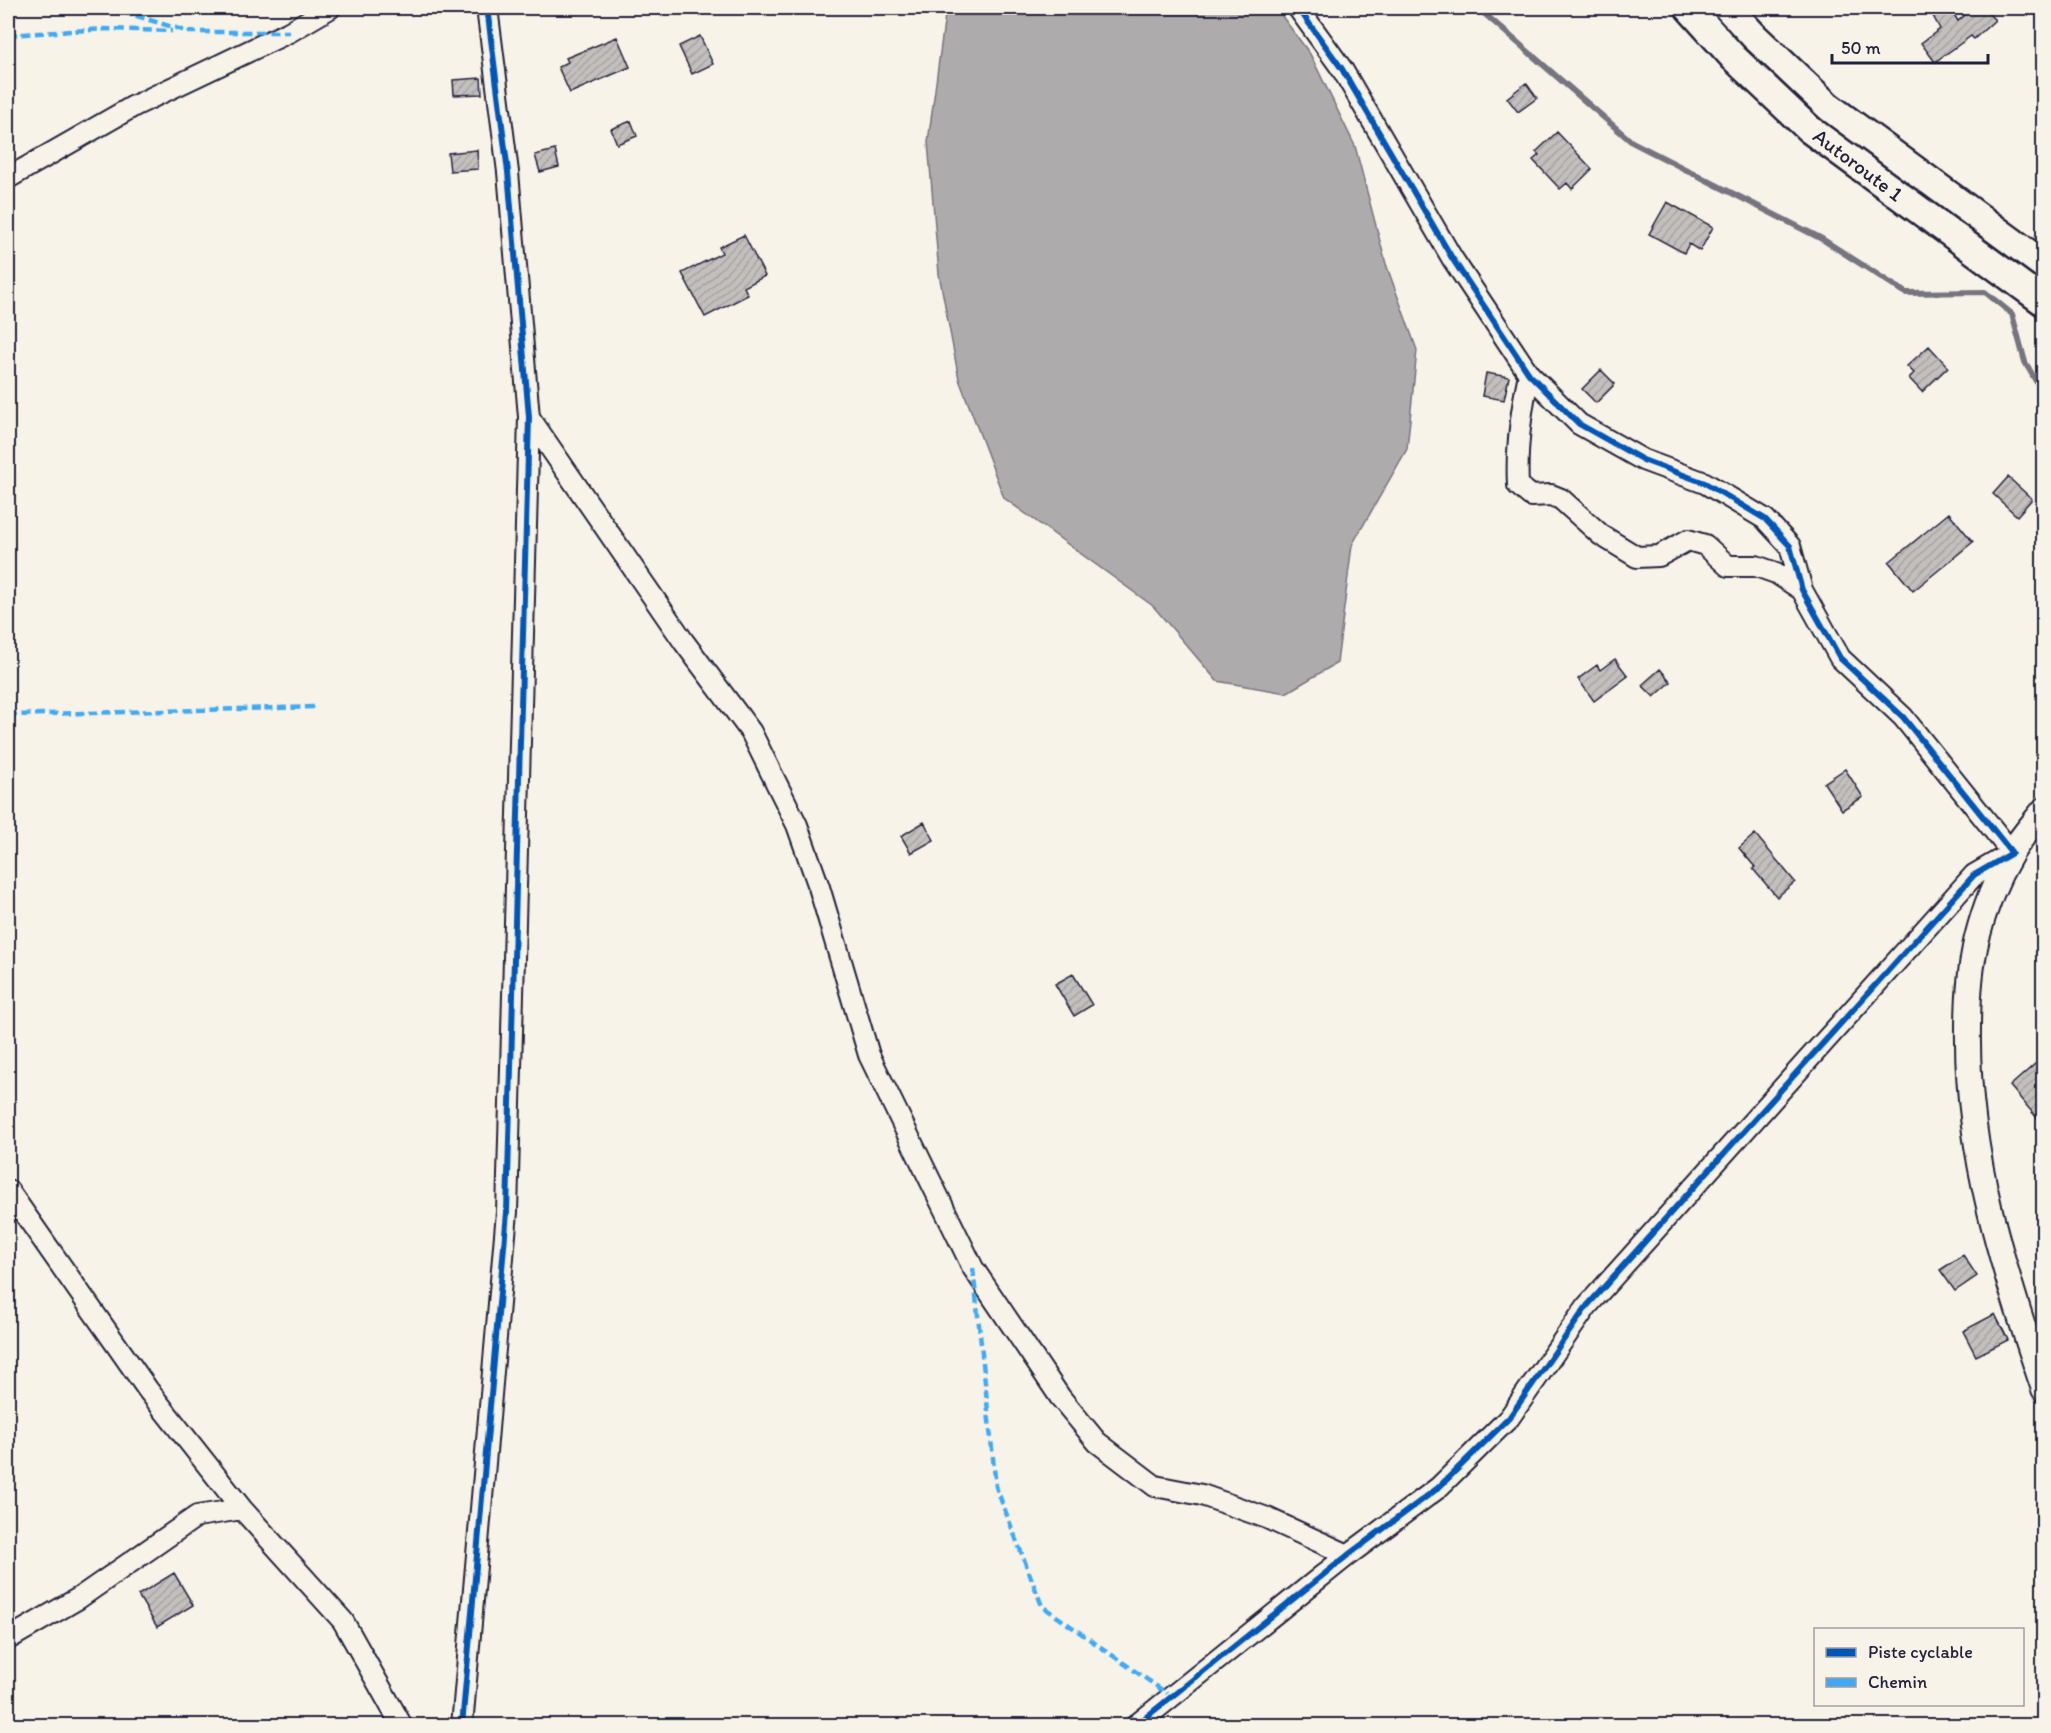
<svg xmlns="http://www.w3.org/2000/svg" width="2051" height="1733" font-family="Itim,sans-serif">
	<defs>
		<pattern id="building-hatch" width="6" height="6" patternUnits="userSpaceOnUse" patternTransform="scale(1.5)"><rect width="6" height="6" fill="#c2bfbd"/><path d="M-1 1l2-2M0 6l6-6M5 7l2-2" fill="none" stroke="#a6a4a3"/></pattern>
	</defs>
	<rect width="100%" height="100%" fill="#f7f3e8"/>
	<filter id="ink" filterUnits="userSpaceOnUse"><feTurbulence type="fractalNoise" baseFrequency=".0167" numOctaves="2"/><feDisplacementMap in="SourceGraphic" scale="12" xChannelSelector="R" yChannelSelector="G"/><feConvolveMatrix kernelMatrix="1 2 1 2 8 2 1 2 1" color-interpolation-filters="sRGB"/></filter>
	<g filter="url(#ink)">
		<path fill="#aeabad" stroke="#76747f" stroke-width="1.5" d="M 946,8 L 1276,8 L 1310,54 L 1355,146 L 1386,264 L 1417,350 L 1407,449 L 1352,545 L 1337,663 L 1286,693 L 1217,681 L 1153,606 L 1004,498 L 959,379 L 939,274 L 928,142 Z"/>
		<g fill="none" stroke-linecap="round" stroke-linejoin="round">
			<path stroke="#76747f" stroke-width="6" d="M 1478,8 L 1632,142 L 1822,239 L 1906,293 L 1985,292 L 2012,314 L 2025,362 L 2044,395"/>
		</g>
		<path fill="url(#building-hatch)" stroke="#22223b" stroke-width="1.5" d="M 1943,8 L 1950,8 L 1958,21 L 1973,8 L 1983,8 L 1995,20 L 1974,39 L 1971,36 L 1935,62 L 1921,43 L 1940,29 L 1932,14 Z
			M 700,36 L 713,64 L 692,74 L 679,46 Z
			M 617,37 L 630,67 L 570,93 L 558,67 L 568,62 L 566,58 Z
			M 481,78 L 482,94 L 454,95 L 453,80 Z
			M 1526,83 L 1537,98 L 1518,112 L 1507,98 Z
			M 631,121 L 637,136 L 617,144 L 611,129 Z
			M 1557,132 L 1592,169 L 1572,189 L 1567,183 L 1560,189 L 1533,160 L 1539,155 L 1536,152 Z
			M 477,150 L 478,169 L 450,171 L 448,153 Z
			M 555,150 L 559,167 L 540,172 L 535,155 Z
			M 1667,202 L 1713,227 L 1700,251 L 1689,244 L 1684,253 L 1649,234 Z
			M 744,235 L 765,276 L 744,287 L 748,295 L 705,317 L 682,273 L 722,253 L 719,247 Z
			M 1929,346 L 1948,367 L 1922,392 L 1909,378 L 1914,373 L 1907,366 Z
			M 1601,370 L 1615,384 L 1596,403 L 1582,389 Z
			M 1486,373 L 1509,377 L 1504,400 L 1482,396 Z
			M 2008,477 L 2032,499 L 2017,516 L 1993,494 Z
			M 1949,513 L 1973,542 L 1913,591 L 1889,562 Z
			M 1615,659 L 1628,676 L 1594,701 L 1578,679 L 1597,665 L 1600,670 Z
			M 1660,669 L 1671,682 L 1654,697 L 1642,685 Z
			M 1845,769 L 1863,797 L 1842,810 L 1824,783 Z
			M 924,822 L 934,840 L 911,853 L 901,836 Z
			M 1755,834 L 1795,882 L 1777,897 L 1753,869 L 1755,867 L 1739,848 Z
			M 1073,974 L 1092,1005 L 1074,1016 L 1055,984 Z
			M 2043,1057 L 2043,1125 L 2010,1086 Z
			M 1963,1255 L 1977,1276 L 1955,1291 L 1940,1270 Z
			M 1995,1314 L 2008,1340 L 1976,1356 L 1963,1331 Z
			M 174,1573 L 193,1605 L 157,1627 L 138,1595 Z"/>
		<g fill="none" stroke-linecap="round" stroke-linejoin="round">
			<g stroke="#22223b" stroke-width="24">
				<path id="minor" d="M 8,178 L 134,106 L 289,32 L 330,8
					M 1529,374 C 1521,411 1516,447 1518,485 L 1531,496 L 1551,495 L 1561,499 L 1601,535 L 1637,557 L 1659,556 L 1688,540 L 1705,545 L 1728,566 L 1756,566 L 1776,573 L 1802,590
					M 529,417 L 684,642 L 751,732 L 797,825 L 819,887 L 869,1055 L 973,1268 L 1060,1397 L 1097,1442 L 1155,1486 L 1202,1495 L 1267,1518 L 1348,1555
					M 8,1190 L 148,1390 L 242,1509 L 343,1621 L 402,1726
					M 8,1639 L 79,1598 L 197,1516 L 242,1509
					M 462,1726 L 507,1212 L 529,417 L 508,172 L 487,8
					M 1135,1726 L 1348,1555 L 1438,1488 L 1509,1418 L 1587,1306 L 1974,875 L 2012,853 L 1903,717 L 1840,658 L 1802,590 L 1790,546 L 1765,519 L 1705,483 L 1643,460 L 1579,424 L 1529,374 L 1452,258 L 1342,69 L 1298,8"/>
			</g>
			<g stroke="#22223b" stroke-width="28">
				<path id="tertiary" d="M 2044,810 C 2033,824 2020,838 2011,854 C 1996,879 1984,910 1977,938 C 1970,968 1968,999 1968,1029 C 1966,1154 2004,1272 2044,1389"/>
			</g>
			<g stroke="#22223b" stroke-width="32">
				<path id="secondary" d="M 1689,8 L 1734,58 L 1809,129 L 2044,302
					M 1728,8 L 1755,37 L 1829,107 L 2044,265"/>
			</g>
			<use href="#minor" stroke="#f7f3e8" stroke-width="20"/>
			<use href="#tertiary" stroke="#f7f3e8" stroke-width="24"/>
			<use href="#secondary" stroke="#f7f3e8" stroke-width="27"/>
			<path stroke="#3fa9f5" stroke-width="4.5" stroke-dasharray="9 4.5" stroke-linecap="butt" d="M 110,8 L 189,32 L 289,32
				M 8,35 L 105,29 L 172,31
				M 8,715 L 317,707
				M 973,1268 L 996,1487 L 1042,1606 L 1172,1697"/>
			<g stroke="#f7f3e8" stroke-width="10">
				<path id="cycleway" d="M 462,1726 L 507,1212 L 529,417 L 508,172 L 487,8
					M 1135,1726 L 1348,1555 L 1438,1488 L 1509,1418 L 1587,1306 L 1974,875 L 2012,853 L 1903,717 L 1840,658 L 1802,590 L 1790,546 L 1765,519 L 1705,483 L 1643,460 L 1579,424 L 1529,374 L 1452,258 L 1342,69 L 1298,8"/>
			</g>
			<use href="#cycleway" stroke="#0057b8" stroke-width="6"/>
		</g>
	</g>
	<g text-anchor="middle" stroke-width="4.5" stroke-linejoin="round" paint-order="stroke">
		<g font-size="21" fill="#22223b" stroke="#f7f3e8">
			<text transform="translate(1858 165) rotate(37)" y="7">Autoroute 1</text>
		</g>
	</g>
	<rect width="2051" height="1733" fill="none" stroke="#f7f3e8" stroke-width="30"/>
	<rect x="15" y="15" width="2021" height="1703" fill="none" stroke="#22223b" stroke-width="2" filter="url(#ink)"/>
	<rect x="1814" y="1628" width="210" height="78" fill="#f7f3e8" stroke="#a29fa3" stroke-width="1.5"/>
	<rect x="1826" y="1648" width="30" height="9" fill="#0057b8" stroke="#a29fa3" stroke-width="1.5"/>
	<text x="1868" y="1658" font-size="18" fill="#22223b">Piste cyclable</text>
	<rect x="1826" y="1678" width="30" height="9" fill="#3fa9f5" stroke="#a29fa3" stroke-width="1.5"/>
	<text x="1868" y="1688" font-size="18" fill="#22223b">Chemin</text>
	<path d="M1832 54v9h156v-9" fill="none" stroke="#22223b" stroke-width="3"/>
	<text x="1841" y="54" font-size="18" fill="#22223b" stroke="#f7f3e8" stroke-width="4.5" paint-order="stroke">50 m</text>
</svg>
